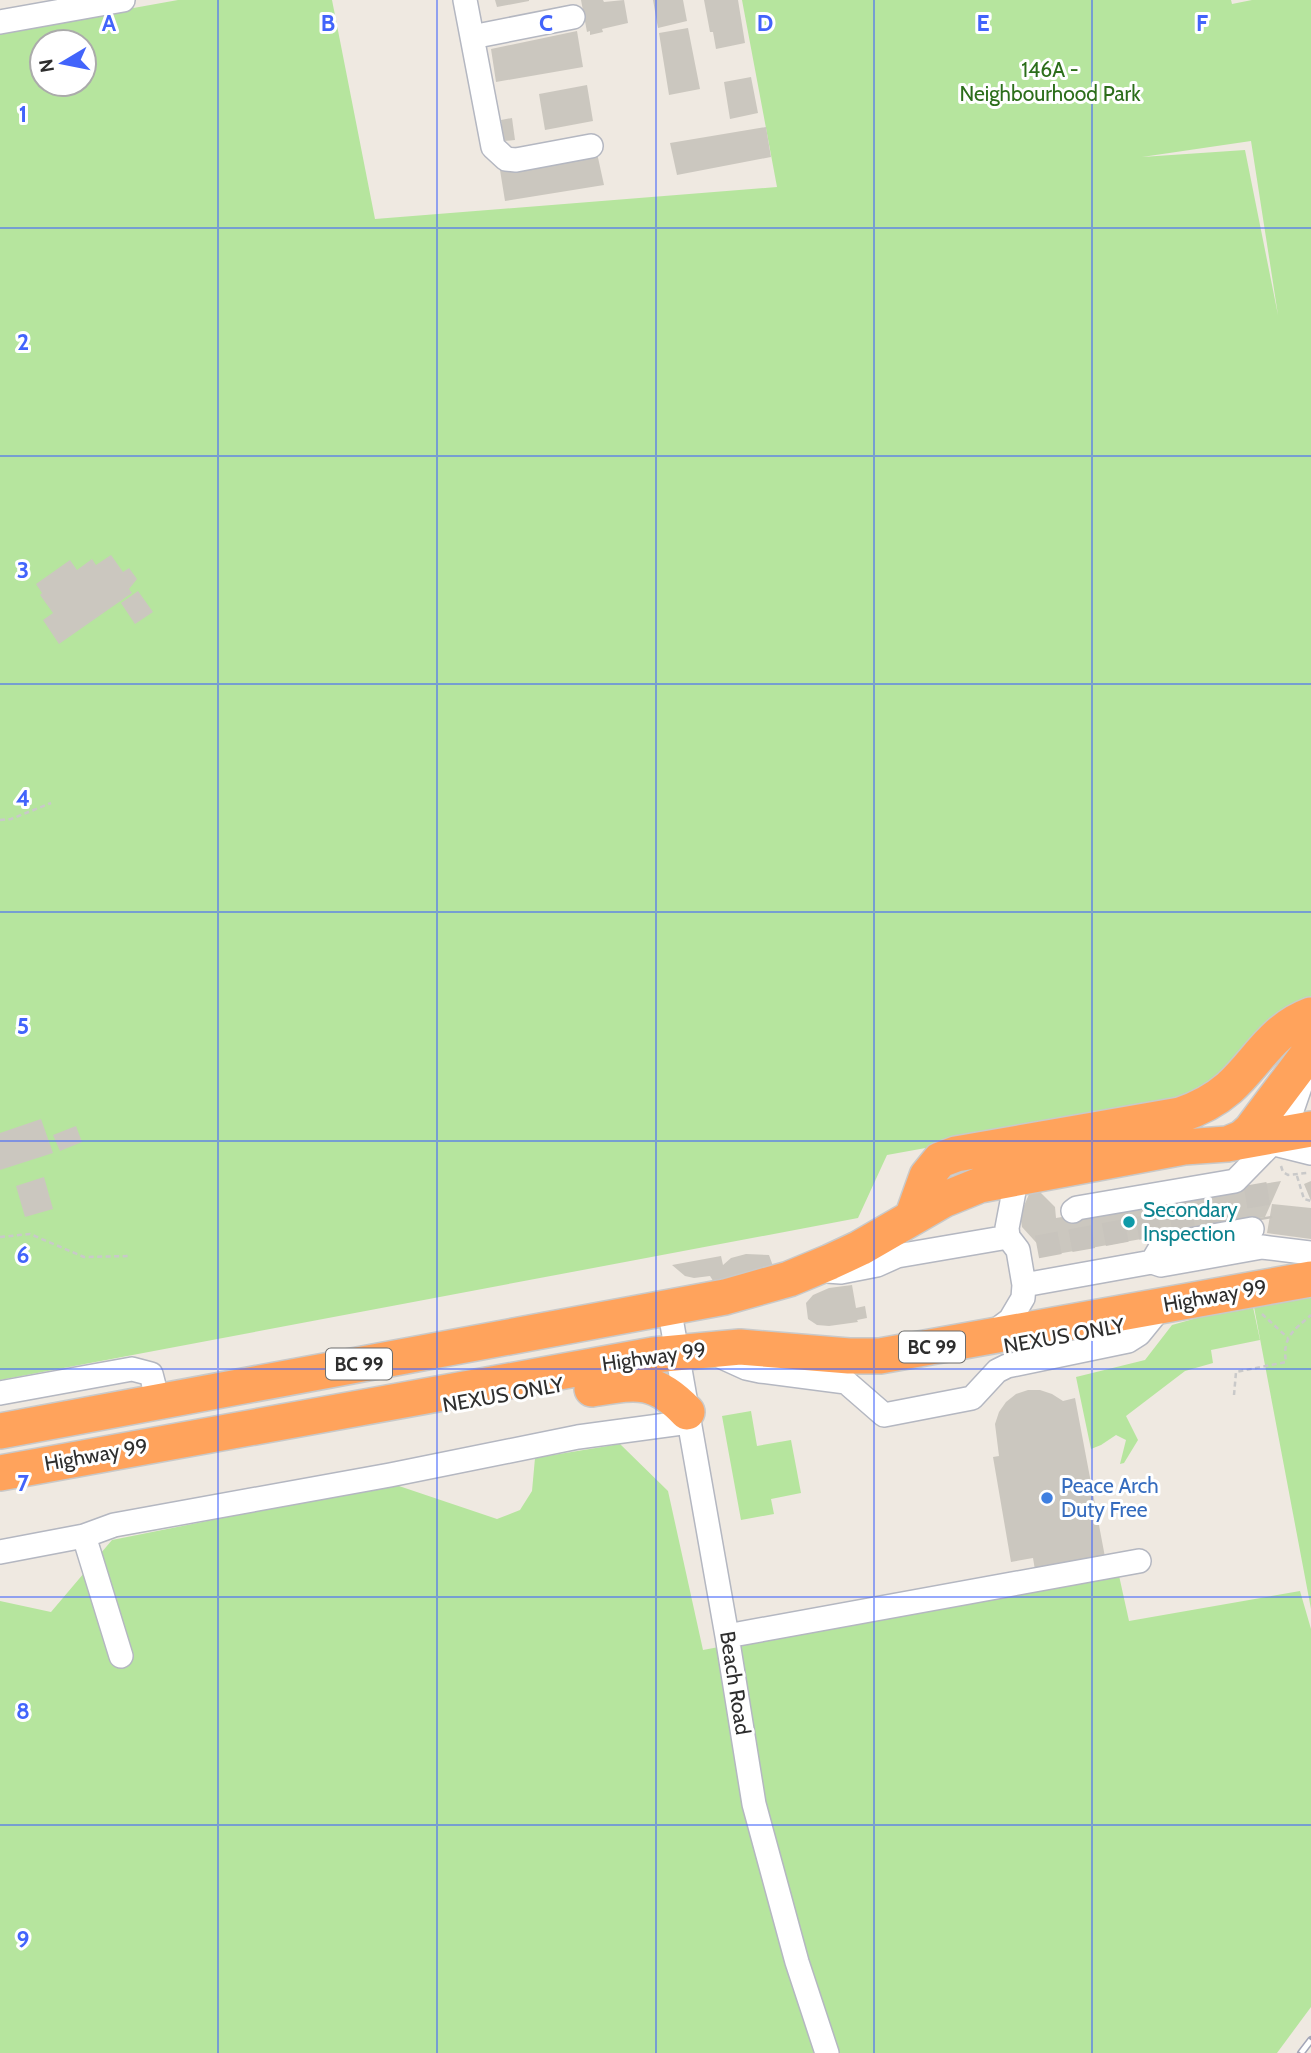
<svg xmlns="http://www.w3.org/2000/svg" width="1311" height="2053" font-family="Cabin,sans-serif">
	<rect width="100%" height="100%" fill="#efe9e1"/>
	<path fill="#b6e59e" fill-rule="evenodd" d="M 178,0 L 332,0 L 375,219 L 777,187 L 742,0 L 1231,0 L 1232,4 L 1252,0 L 1311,0 L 1311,1004 L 1195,1099 L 887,1155 L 858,1218 L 0,1380 L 0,32 ZM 42,42 L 84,42 L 84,84 L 42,84 ZM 1251,141 L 1278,315 L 1245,150 L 1142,157 Z
		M 1311,1296 L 1311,1609 L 1254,1307 Z
		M 1253,1307 L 1260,1340 L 1211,1350 L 1213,1363 L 1185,1371 L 1126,1416 L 1138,1440 L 1124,1463 L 1120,1464 L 1126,1440 L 1116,1435 L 1101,1445 L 1091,1449 L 1076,1377 L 1145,1360 L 1172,1325 L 1204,1316 Z
		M 751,1411 L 757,1446 L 791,1440 L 801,1493 L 771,1499 L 774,1514 L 741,1520 L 722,1416 Z
		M 620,1444 L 668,1491 L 703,1650 L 1118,1571 L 1129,1621 L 1300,1591 L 1311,1629 L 1311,2007 L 1277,2053 L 0,2053 L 0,1601 L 51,1612 L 112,1540 L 393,1484 L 497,1519 L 520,1510 L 532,1491 L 535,1458 Z"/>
	<path fill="#cbc7bf" d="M 495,0 L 529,0 L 529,1 L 497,7 Z
		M 581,0 L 603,0 L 604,2 L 624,0 L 628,23 L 602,29 L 603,32 L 590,35 L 590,31 L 587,32 Z
		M 653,0 L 683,0 L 687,21 L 658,28 Z
		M 704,0 L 738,0 L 745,43 L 716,49 L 713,32 L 710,32 Z
		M 688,28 L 700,89 L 669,95 L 659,33 Z
		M 577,31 L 583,67 L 496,82 L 491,49 Z
		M 751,77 L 758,113 L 730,119 L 724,82 Z
		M 587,85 L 593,121 L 545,130 L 539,94 Z
		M 512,118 L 515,140 L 504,141 L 501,120 Z
		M 766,127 L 771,157 L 677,175 L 670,143 Z
		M 597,153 L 604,185 L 505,201 L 500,170 Z
		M 111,555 L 123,572 L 129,568 L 137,579 L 129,589 L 132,593 L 59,644 L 43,620 L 53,613 L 40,595 L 42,593 L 36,584 L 70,560 L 77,570 L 92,559 L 96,565 Z
		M 138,591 L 153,612 L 135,624 L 121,603 Z
		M 41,1119 L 53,1153 L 0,1170 L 0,1133 Z
		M 76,1126 L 82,1142 L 60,1151 L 53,1135 Z
		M 44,1177 L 53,1209 L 25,1217 L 16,1186 Z
		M 1281,1181 L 1265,1217 L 1040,1257 L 1043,1250 L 1022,1227 L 1020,1215 L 1033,1185 L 1055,1207 L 1056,1218 Z
		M 1311,1181 L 1311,1201 L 1304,1184 Z
		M 1272,1204 L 1311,1208 L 1311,1239 L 1267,1233 Z
		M 746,1254 L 769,1255 L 773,1266 L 715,1284 L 710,1276 L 694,1278 L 685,1276 L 672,1265 L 721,1256 L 723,1265 L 731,1258 Z
		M 852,1285 L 856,1308 L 865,1306 L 867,1318 L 857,1320 L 858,1322 L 829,1326 L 817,1325 L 808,1319 L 806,1303 L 813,1295 L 829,1288 Z
		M 1028,1390 L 1040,1390 L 1052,1394 L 1063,1401 L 1075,1398 L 1105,1557 L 1035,1570 L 1033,1558 L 1011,1562 L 993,1457 L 999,1456 L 995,1424 L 999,1412 L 1006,1402 L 1016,1394 Z"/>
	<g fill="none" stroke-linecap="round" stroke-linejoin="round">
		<path stroke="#c8c4bd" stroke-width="23" stroke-dasharray="23 11" stroke-linecap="butt" d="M 1255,1184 L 1261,1220
			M 1037,1247 L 1220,1213"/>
		<g stroke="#b4b7c1" stroke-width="26">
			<path id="minor" d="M 465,0 L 493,147 L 506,159 L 516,160 L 591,146
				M 0,22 L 123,0
				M 472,37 L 573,17
				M 1266,1142 L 1311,1153
				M 1073,1211 L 1077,1208 L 1235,1181 L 1280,1135 L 1290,1116 L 1301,1084 L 1302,1070
				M 1152,1262 L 1162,1245 L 1252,1229
				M 827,1271 L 841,1272 L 877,1265 L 897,1256 L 1008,1237
				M 1024,1285 L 1152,1262 L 1161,1265 L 1262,1247 L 1311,1253
				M 669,1307 L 727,1636 L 754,1804 L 797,1962 L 827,2053
				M 990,1335 L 1010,1320 L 1023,1298 L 1024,1285 L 1018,1250 L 1008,1237 L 1007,1228 L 1015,1186 L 1025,1176
				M 713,1353 L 746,1368 L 760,1371 L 846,1382 L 884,1415 L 972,1398 L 997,1371 L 1007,1366 L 1128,1341 L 1139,1334 L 1161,1307
				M 0,1393 L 132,1369 L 151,1374 L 158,1401
				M 84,1536 L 121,1656
				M 0,1552 L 84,1536 L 114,1525 L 390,1475 L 578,1437 L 689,1422
				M 727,1636 L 1139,1561"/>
		</g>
		<g stroke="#c9c9c9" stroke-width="38">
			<path id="highway" d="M 1230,1143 L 1242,1138 L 1251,1130 L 1311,1050
				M 912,1218 L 927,1176 L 940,1160 L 956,1154 L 1180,1115 C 1198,1109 1214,1101 1229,1088 C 1258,1062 1271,1030 1311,1015
				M 592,1389 C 636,1382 654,1377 687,1412
				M 0,1431 L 725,1297 L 789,1279 L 830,1262 L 860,1248 L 943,1200 L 980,1185 L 1184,1147 L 1227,1144 L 1311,1129
				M 0,1473 L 653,1355 L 740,1347 L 849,1356 L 880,1356 L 1311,1279"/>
		</g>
		<path stroke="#c9c9c9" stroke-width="2.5" stroke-dasharray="5 3.5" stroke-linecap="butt" d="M 0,820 L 11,819 L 51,803
			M 1281,1166 L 1283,1172 L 1288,1175 L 1307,1173
			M 1297,1176 L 1304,1199 L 1311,1201
			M 0,1237 L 30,1234 L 84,1257 L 129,1256
			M 1262,1314 L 1288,1338
			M 1234,1395 L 1236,1372 L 1286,1362 C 1282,1337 1294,1330 1311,1315"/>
		<use href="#minor" stroke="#fff" stroke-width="23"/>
		<use href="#highway" stroke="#ffa35c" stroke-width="35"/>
		<g stroke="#a3a6b8" stroke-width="8">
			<path id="rail" d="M 1301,2053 L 1311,2040"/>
		</g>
		<use href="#rail" stroke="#fff" stroke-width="5" stroke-dasharray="16" stroke-linecap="butt"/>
	</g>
	<path fill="none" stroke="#4264fb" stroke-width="2" stroke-opacity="0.55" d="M 218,0 L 218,2053M 437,0 L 437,2053M 656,0 L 656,2053M 874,0 L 874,2053M 1092,0 L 1092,2053M 0,228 L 1311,228M 0,456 L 1311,456M 0,684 L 1311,684M 0,912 L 1311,912M 0,1141 L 1311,1141M 0,1369 L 1311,1369M 0,1597 L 1311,1597M 0,1825 L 1311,1825"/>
	<circle fill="#0f9aa8" stroke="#fff" stroke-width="2.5" cx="1129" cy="1222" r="7"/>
	<circle fill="#3f7fe0" stroke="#fff" stroke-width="2.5" cx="1047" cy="1498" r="7"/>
	<g text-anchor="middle" stroke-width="6" stroke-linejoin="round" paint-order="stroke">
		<g fill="#fff" stroke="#6d6d6d" stroke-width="2">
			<rect x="899" y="1331.5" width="66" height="31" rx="5"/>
			<rect x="326" y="1348.5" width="66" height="31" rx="5"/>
		</g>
		<g font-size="19" font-weight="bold" fill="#2e2e2e">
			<text x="932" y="1354">BC 99</text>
			<text x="359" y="1371">BC 99</text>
		</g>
		<g font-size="21" fill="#2c6e1b" stroke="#fff">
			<text x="1050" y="77">146A -<tspan x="1050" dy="24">Neighbourhood Park</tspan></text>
		</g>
		<g font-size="21" fill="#0d838f" stroke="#fff" text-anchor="start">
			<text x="1143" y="1217">Secondary<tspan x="1143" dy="24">Inspection</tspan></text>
		</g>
		<g font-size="21" fill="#2e2e2e" stroke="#fff">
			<text transform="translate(1215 1296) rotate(-10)" y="7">Highway 99</text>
			<text transform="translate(1064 1336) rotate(-10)" y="7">NEXUS ONLY</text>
			<text transform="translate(654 1357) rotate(-8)" y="7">Highway 99</text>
			<text transform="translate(503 1395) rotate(-10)" y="7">NEXUS ONLY</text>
			<text transform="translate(96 1455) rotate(-10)" y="7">Highway 99</text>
			<text transform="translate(735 1683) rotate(81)" y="7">Beach Road</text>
		</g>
		<g font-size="21" fill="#366cbe" stroke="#fff" text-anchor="start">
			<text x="1061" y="1493">Peace Arch<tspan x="1061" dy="24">Duty Free</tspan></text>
		</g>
	</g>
	<g font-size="23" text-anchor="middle" font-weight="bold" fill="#4264fb" stroke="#fff" stroke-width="6" stroke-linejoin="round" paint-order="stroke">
		<text x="109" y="31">A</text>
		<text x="328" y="31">B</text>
		<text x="546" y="31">C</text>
		<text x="765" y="31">D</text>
		<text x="983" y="31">E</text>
		<text x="1202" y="31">F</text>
		<text x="23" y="122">1</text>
		<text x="23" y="350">2</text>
		<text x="23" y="578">3</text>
		<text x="23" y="806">4</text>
		<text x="23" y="1034">5</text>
		<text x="23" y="1263">6</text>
		<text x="23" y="1491">7</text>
		<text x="23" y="1719">8</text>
		<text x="23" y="1947">9</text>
	</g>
	<g transform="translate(63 63) rotate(260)"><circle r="33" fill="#ffffff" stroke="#ababab" stroke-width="2"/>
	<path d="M0-5L12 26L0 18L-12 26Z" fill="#4264fb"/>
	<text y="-10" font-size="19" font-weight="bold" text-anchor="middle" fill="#2e2e2e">N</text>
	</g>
</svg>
